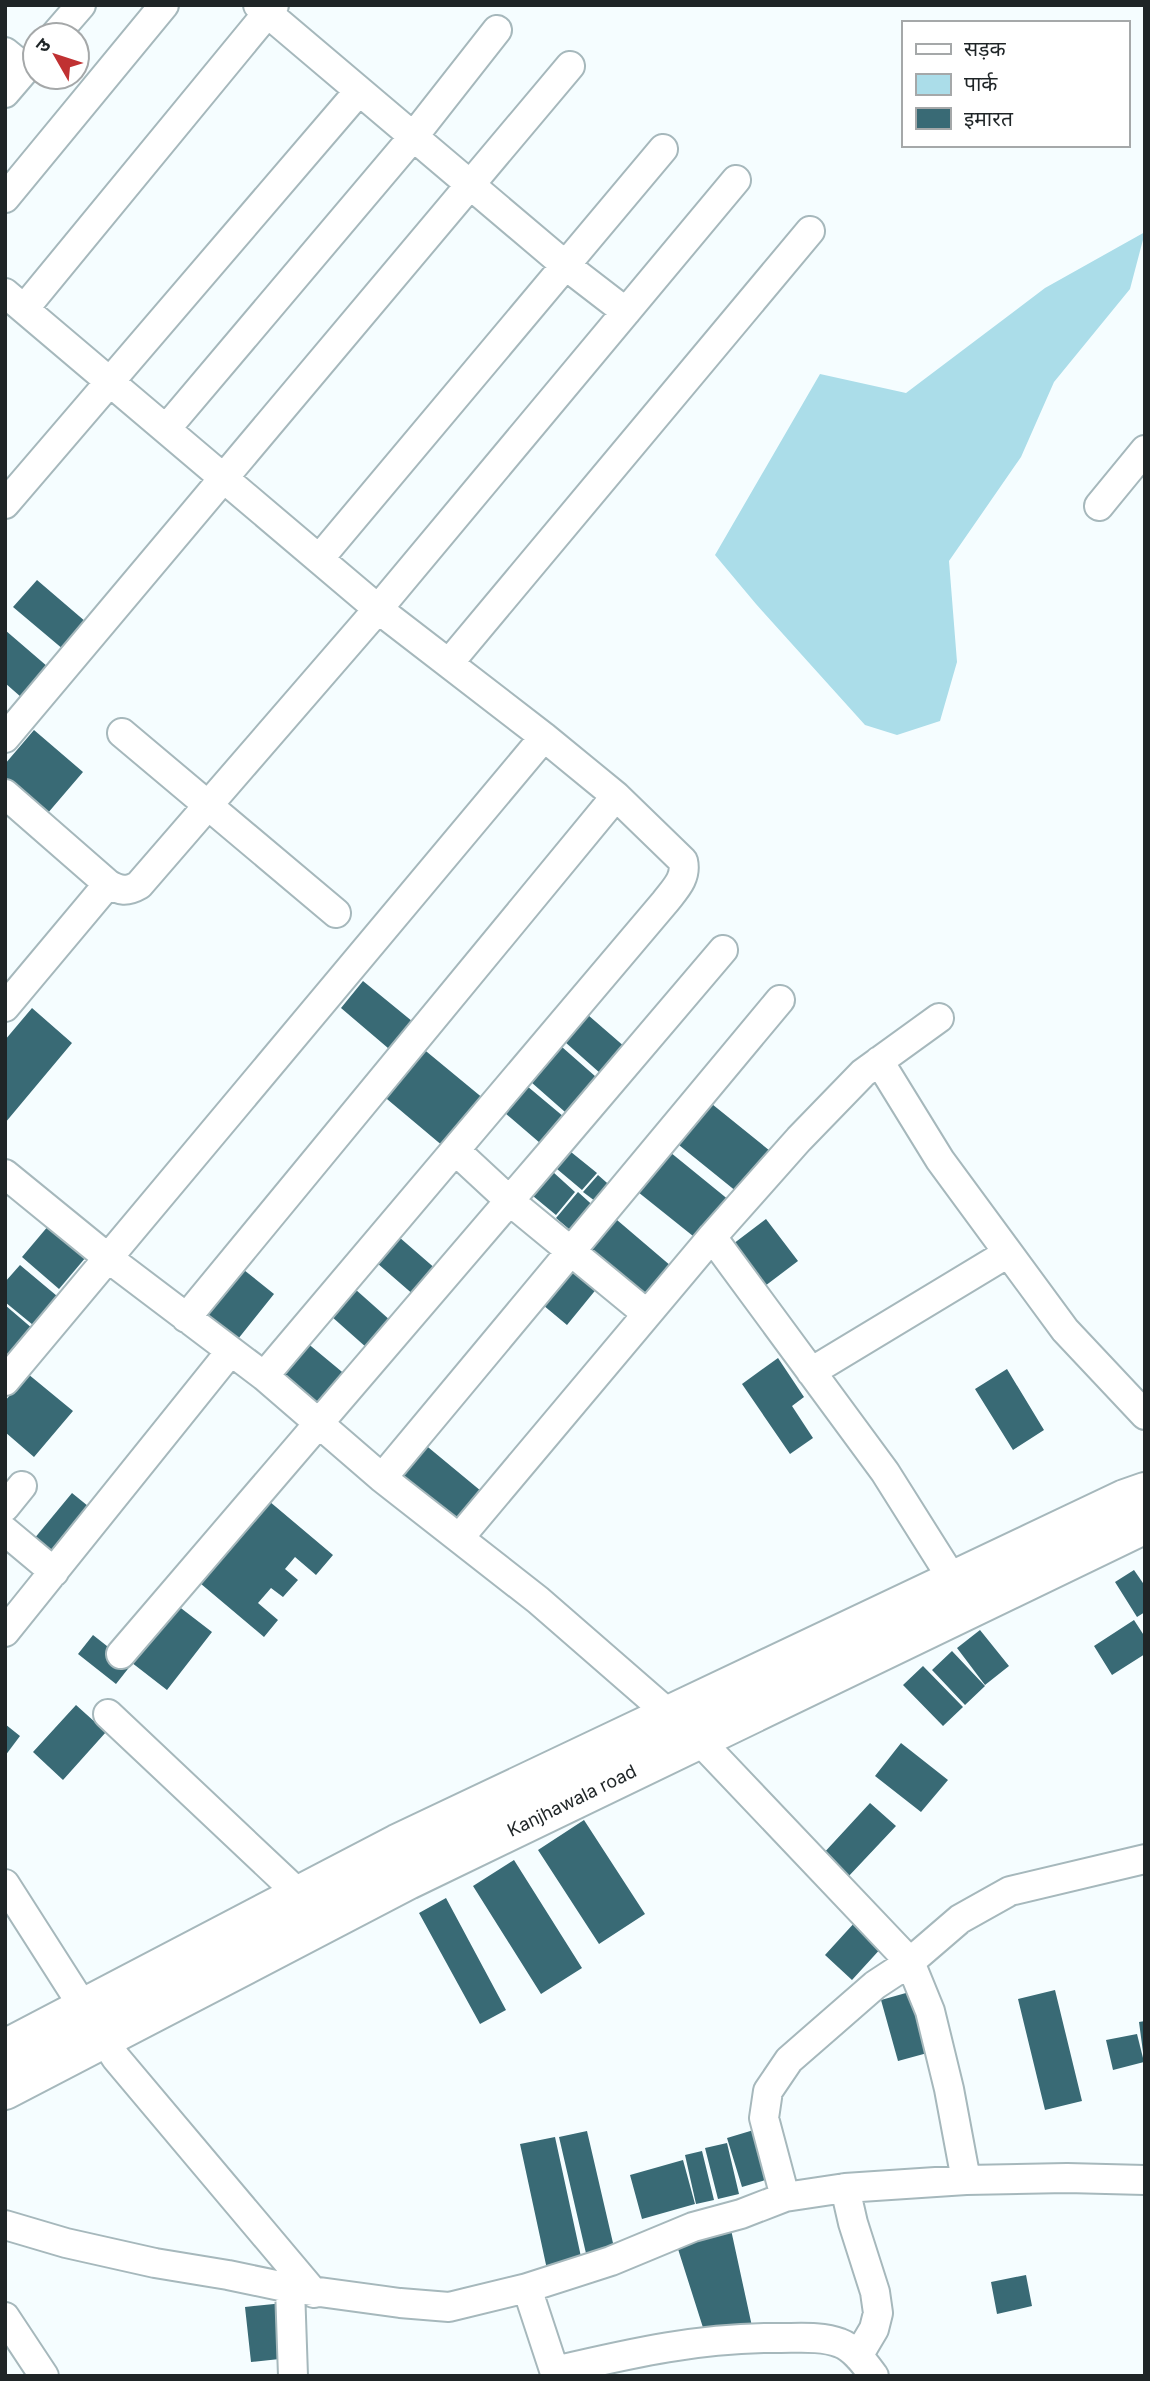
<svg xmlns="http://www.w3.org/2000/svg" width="1150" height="2381" font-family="Inter,'Noto Sans Devanagari',sans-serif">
	<rect width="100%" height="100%" fill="#f5fdff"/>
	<path fill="#abdde9" d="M 1145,232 L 1130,289 L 1054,382 L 1021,457 L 949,561 L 957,662 L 940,721 L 897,735 L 865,725 L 756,604 L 715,555 L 820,374 L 906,393 L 1045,288 Z"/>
	<path fill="#396a75" d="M 37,580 L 93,628 L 70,655 L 13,607 Z
		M 5,630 L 55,673 L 29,704 L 5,683 Z
		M 34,730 L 83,772 L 47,814 L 5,779 L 5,764 Z
		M 363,981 L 418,1026 L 395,1054 L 341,1008 Z
		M 32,1008 L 72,1043 L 5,1123 L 5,1040 Z
		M 588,1015 L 633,1054 L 609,1081 L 565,1042 Z
		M 421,1047 L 490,1104 L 450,1152 L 381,1094 Z
		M 562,1047 L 604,1084 L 573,1119 L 531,1082 Z
		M 527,1086 L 570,1122 L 547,1149 L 505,1113 Z
		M 707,1100 L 775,1155 L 742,1196 L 674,1141 Z
		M 665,1148 L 735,1205 L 703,1244 L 633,1188 Z
		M 571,1152 L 597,1173 L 582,1190 L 557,1169 Z
		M 553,1172 L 575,1192 L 556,1215 L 533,1196 Z
		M 598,1175 L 614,1189 L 599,1204 L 583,1192 Z
		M 578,1192 L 598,1210 L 576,1235 L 556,1218 Z
		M 610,1214 L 678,1272 L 653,1302 L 585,1243 Z
		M 766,1219 L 798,1261 L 765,1286 L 733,1244 Z
		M 49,1225 L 86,1257 L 59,1289 L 22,1257 Z
		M 399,1237 L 437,1270 L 415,1296 L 377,1263 Z
		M 568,1262 L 598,1287 L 567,1325 L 537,1300 Z
		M 20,1265 L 57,1296 L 33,1325 L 5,1302 L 5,1282 Z
		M 239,1266 L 274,1294 L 234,1344 L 199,1317 Z
		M 355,1289 L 391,1321 L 367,1348 L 331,1316 Z
		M 5,1305 L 33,1329 L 5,1362 Z
		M 306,1342 L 347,1376 L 319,1409 L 278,1375 Z
		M 778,1358 L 804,1397 L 792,1406 L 813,1438 L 790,1454 L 742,1384 Z
		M 1007,1369 L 1044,1430 L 1013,1450 L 975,1389 Z
		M 28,1374 L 73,1411 L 34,1457 L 5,1432 L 5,1401 Z
		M 417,1438 L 487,1496 L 460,1528 L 390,1470 Z
		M 72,1493 L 99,1515 L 56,1567 L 29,1545 Z
		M 263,1496 L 333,1555 L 316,1575 L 295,1557 L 285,1569 L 298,1580 L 283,1597 L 271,1588 L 258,1603 L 278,1620 L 264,1637 L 194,1578 Z
		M 1134,1570 L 1145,1586 L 1145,1612 L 1137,1617 L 1115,1582 Z
		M 173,1602 L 212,1632 L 167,1690 L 127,1659 Z
		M 1134,1620 L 1145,1637 L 1145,1654 L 1112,1675 L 1094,1646 Z
		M 980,1630 L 1009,1666 L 985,1685 L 957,1648 Z
		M 93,1635 L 131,1665 L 116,1684 L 78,1654 Z
		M 952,1651 L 985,1686 L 965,1705 L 932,1670 Z
		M 923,1666 L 963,1707 L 943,1726 L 903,1685 Z
		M 76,1705 L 106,1732 L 63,1780 L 33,1752 Z
		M 5,1724 L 20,1736 L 5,1756 Z
		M 901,1743 L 948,1780 L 921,1812 L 875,1776 Z
		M 870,1803 L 896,1826 L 847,1878 L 822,1855 Z
		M 584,1820 L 645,1914 L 599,1944 L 538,1850 Z
		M 514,1860 L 582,1968 L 541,1994 L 473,1886 Z
		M 446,1898 L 506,2010 L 480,2024 L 419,1913 Z
		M 856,1921 L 883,1946 L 852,1980 L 825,1955 Z
		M 1055,1990 L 1082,2101 L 1045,2110 L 1018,1999 Z
		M 913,1991 L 931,2052 L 898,2061 L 881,2000 Z
		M 1145,2021 L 1145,2052 L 1143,2052 L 1139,2022 Z
		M 1137,2034 L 1144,2062 L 1113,2070 L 1106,2040 Z
		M 757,2129 L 772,2178 L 742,2187 L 727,2138 Z
		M 587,2131 L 616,2256 L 588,2262 L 559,2137 Z
		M 555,2137 L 583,2266 L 548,2274 L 520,2144 Z
		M 727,2143 L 739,2194 L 718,2199 L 705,2148 Z
		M 702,2151 L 714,2200 L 696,2204 L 685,2155 Z
		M 683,2160 L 695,2204 L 642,2219 L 630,2175 Z
		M 730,2225 L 753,2331 L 706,2337 L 678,2249 Z
		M 1026,2275 L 1032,2306 L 997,2314 L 991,2282 Z
		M 284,2303 L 289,2358 L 251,2362 L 245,2307 Z"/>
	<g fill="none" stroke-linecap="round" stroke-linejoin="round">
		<g stroke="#a6b8bc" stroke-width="32">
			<path id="street" d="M 258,5 L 565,265 L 626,312
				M 55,35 L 81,5
				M 5,52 L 26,69
				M 5,93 L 35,58
				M 5,198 L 164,5
				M 5,293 L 378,609 L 544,737 L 616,796 L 683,861 C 687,878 675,889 665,902 L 264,1376
				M 24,309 L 274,5
				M 166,429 L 413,137 L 497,30
				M 5,504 L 359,91
				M 1099,506 L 1145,450
				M 319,559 L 663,149
				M 449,663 L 810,231
				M 122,733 L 336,913
				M 5,738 L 570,66
				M 5,794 L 108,884 C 120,891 127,892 139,885 L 378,609 L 736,180
				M 5,1007 L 108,884
				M 879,1061 L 940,1160 L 1065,1330 L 1145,1415
				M 456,1151 L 511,1202 L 647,1314
				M 5,1174 L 108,1258 L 264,1376 L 382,1478 L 538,1600 L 700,1741 L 910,1962 L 930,2011 L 949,2089 L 966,2180
				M 712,1237 L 885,1472 L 953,1580
				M 186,1318 L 616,796
				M 811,1372 L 1008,1253
				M 5,1381 L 544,737
				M 382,1478 L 780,1000
				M 5,1507 L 22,1486
				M 5,1531 L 54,1572
				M 460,1537 L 712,1237 L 799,1139 L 863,1073 L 939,1018
				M 5,1632 L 230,1352
				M 121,1654 C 321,1418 524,1186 723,950
				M 108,1714 L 300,1895
				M 5,1884 L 116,2058 L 314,2293
				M 845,2188 L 853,2223 L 875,2292 L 878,2313 L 874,2329 L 858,2356
				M 785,2197 L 764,2118 L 768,2091 L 789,2060 L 875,1985 L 910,1962 L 960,1919 L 1010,1891 L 1145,1859
				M 5,2225 L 66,2243 L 155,2263 L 228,2275 L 290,2288 L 400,2303 L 449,2307 L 527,2288 L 611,2261 L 693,2227 L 741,2214 L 785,2197 L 845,2188 L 966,2180 L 1067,2178 L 1145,2180
				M 290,2288 L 293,2376
				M 527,2288 L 556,2376
				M 5,2317 L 44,2376
				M 555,2371 C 632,2353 702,2337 781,2338 C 799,2338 822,2336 840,2343 C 854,2348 865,2364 874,2376"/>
		</g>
		<g stroke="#a6b8bc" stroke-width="42">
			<path id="secondary" d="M 5,2049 L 397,1844 L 1125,1499 L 1145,1492
				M 5,2090 L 408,1880 L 1145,1524"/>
		</g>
		<use href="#street" stroke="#fff" stroke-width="28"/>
		<use href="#secondary" stroke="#fff" stroke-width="38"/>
	</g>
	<g text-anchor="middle" stroke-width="7" stroke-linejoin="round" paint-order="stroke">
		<g font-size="18" fill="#1f2527" stroke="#fff">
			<text transform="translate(572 1801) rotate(-26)" y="6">Kanjhawala road</text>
		</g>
	</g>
	<rect width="1150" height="2381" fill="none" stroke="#1f2527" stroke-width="14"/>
	<rect x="902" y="21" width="228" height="126" fill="#ffffff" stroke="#a5a8a9" stroke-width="2"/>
	<rect x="916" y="44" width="35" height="10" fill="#ffffff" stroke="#a5a8a9" stroke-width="2"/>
	<text x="964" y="56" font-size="21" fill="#1f2527">सड़क</text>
	<rect x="916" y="74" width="35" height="21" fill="#abdde9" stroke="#a5a8a9" stroke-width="2"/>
	<text x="964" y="91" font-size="21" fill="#1f2527">पार्क</text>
	<rect x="916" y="108" width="35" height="21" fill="#396a75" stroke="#a5a8a9" stroke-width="2"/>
	<text x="964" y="126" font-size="21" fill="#1f2527">इमारत</text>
	<g transform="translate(56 56) rotate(309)"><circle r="33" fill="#ffffff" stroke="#a5a8a9" stroke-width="2"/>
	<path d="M0-5L12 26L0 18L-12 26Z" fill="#c03132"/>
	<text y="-10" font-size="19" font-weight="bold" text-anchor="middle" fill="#1f2527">उ</text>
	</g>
</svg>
